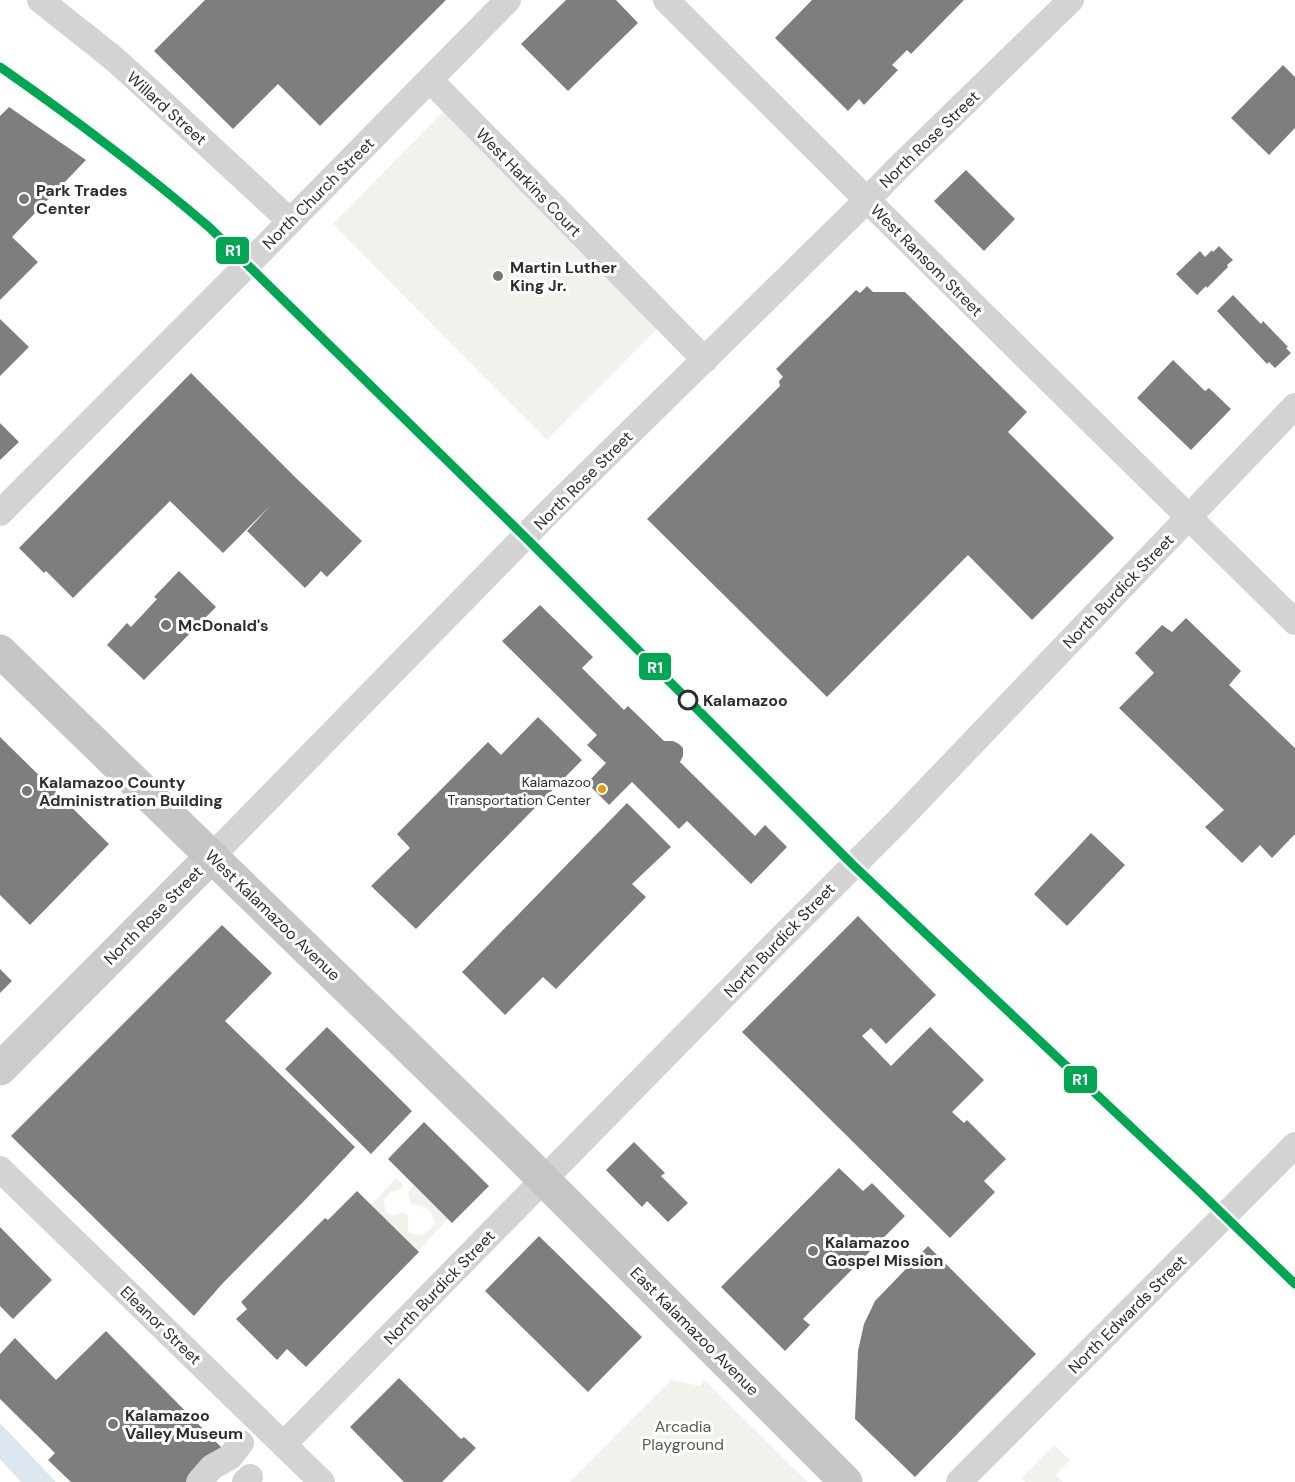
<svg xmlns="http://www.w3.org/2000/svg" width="1295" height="1482" font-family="'DM Sans',sans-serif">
	<rect width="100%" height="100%" fill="#fff"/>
	<path fill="#f0f3ec" d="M 452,103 L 666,320 L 547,440 L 333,224 Z
		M 396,1178 L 402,1183 L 402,1189 L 391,1192 L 384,1200 L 385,1208 L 388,1214 L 395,1215 L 403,1212 L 408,1216 L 408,1232 C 422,1237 425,1235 435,1224 C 431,1208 427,1207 411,1204 L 409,1200 L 408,1192 L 414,1185 L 448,1219 L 418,1251 L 371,1205 Z
		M 671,1380 L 701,1386 L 701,1383 L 704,1380 L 808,1482 L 570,1482 Z
		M 1054,1445 L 1070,1460 L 1056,1475 L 1063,1482 L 1025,1482 L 1022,1478 Z"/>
	<path fill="#dbe6ee" d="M 0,1423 L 56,1482 L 21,1482 L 0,1459 Z"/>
	<path fill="#7e7e7e" d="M 205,0 L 446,0 L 320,126 L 278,84 L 233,129 L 154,51 Z
		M 566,0 L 616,0 L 638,23 L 568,91 L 521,44 Z
		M 812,0 L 964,0 L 911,54 L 907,50 L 892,65 L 898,70 L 864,105 L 859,99 L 848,111 L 775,38 Z
		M 1283,65 L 1295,77 L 1295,128 L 1269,155 L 1231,118 Z
		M 9,107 L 86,160 L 12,237 L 38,262 L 0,300 L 0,116 Z
		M 966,170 L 1015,219 L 984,251 L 934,201 Z
		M 1219,246 L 1233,260 L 1227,265 L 1228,267 L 1207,288 L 1206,286 L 1197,295 L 1176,274 L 1200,251 L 1205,257 L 1212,250 L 1213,252 Z
		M 867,286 L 873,292 L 905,292 L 1027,412 L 1008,432 L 1114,538 L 1032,620 L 968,555 L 827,697 L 647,519 L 780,386 L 779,381 L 783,377 L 776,369 L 856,290 L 860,293 Z
		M 1233,295 L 1261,324 L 1263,321 L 1288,347 L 1286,348 L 1291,353 L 1275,368 L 1269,362 L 1267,364 L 1217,311 Z
		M 0,319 L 29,347 L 0,376 Z
		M 1173,360 L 1205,391 L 1209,388 L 1231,409 L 1191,450 L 1137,398 Z
		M 191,373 L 297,479 L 362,541 L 327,577 L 321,571 L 305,588 L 247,531 L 271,505 L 223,553 L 170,501 L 73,598 L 46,571 L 44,573 L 19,548 Z
		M 0,423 L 19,442 L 0,460 Z
		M 179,571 L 216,607 L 144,680 L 107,645 L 127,623 L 131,627 L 157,599 L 154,597 Z
		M 540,605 L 593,657 L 582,668 L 624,710 L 628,706 L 664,741 L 673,741 L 679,744 L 683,748 L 683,756 L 680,762 L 755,836 L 765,825 L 787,847 L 751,884 L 687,821 L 679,829 L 632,782 L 609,805 L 587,783 L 606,763 L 587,745 L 597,735 L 502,641 Z
		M 1186,618 L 1241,671 L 1229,685 L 1295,748 L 1295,834 L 1272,858 L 1260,845 L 1242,863 L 1205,827 L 1224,810 L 1119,708 L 1154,673 L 1135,653 L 1162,625 L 1172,632 Z
		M 538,717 L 582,760 L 416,929 L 371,886 L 410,848 L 397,834 L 488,742 L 501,755 Z
		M 0,737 L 109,844 L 30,925 L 0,895 Z
		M 627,803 L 671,847 L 632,884 L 646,897 L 556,989 L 543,977 L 505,1015 L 462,972 Z
		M 1091,833 L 1125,865 L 1067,926 L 1034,894 Z
		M 858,916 L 936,995 L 886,1044 L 871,1028 L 862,1036 L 891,1066 L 930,1027 L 984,1080 L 952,1112 L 964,1123 L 967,1120 L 1006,1159 L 984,1181 L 995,1192 L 950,1238 L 742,1032 Z
		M 222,925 L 272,973 L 225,1021 L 355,1147 L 305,1200 L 222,1284 L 194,1316 L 11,1136 Z
		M 0,969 L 12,981 L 0,993 Z
		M 327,1027 L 412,1111 L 371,1154 L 285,1069 Z
		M 424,1122 L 489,1186 L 452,1223 L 388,1159 Z
		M 634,1142 L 665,1173 L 661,1176 L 688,1203 L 668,1222 L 647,1201 L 642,1207 L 606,1170 Z
		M 839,1168 L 863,1191 L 872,1183 L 905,1216 L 803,1319 L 810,1325 L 785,1351 L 721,1287 Z
		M 357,1191 L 419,1252 L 306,1367 L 287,1349 L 277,1360 L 236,1319 L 247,1309 L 241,1302 L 325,1218 L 328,1220 Z
		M 0,1227 L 52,1280 L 13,1319 L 0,1306 Z
		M 539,1236 L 642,1337 L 588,1392 L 485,1291 Z
		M 928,1246 L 1036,1354 L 915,1477 L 855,1419 L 858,1351 L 864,1324 L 875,1301 Z
		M 106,1331 L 224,1450 L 194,1482 L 71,1482 L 48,1460 L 55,1453 L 0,1399 L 0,1354 L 15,1338 L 56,1380 Z
		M 399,1378 L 461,1439 L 464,1437 L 476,1448 L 442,1482 L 404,1482 L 350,1427 Z"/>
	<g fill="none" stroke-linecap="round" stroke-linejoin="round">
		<path stroke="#d3d3d3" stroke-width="26" d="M 40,0 L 112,57 L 142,84 L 290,221
			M 666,0 L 867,200 L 1295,622
			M 430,80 L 705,360
			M 0,513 L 261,251 L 508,0
			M 212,856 L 551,510 L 867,200 L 896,170 L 1071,0
			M 0,1169 L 322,1482
			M 284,1444 L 770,949 L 897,822 L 1295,406
			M 199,1482 L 212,1467 L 230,1457 L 241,1443
			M 245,1482 L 250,1477
			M 959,1482 L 1295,1145"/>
		<path stroke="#ccc" stroke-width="33" d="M 0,1069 L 212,856"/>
		<path stroke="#c6c6c6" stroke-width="33" d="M 0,651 L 519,1155 L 846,1482"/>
		<g stroke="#fff" stroke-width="14">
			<path id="rail-1" d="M 0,67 C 72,117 142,170 209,227 L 525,537 L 853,865 L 1200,1192 L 1295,1284"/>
		</g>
		<use href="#rail-1" stroke="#00a651" stroke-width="9"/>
	</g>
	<g fill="#777" stroke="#fff" stroke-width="2">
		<circle cx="24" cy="199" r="6"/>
		<circle cx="498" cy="276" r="6"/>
		<circle cx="166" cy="625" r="6"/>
		<circle cx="27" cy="791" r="6"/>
		<circle cx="813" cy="1251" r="6"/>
		<circle cx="113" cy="1424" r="6"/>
	</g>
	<circle fill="#fff" stroke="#2e2e2e" stroke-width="3" cx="688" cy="700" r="9"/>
	<circle fill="#e39a05" stroke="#fff" stroke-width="2" cx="602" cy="789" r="5"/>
	<g text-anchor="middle" stroke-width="6" stroke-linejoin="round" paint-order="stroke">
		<g font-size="14" fill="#2e2e2e" stroke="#fff" text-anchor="end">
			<text x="591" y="787">Kalamazoo<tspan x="591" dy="18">Transportation Center</tspan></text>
		</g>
		<g font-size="16" fill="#2e2e2e" stroke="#fff">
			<text transform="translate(167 108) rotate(42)" y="6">Willard Street</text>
			<text transform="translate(929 139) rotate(-44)" y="6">North Rose Street</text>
			<text transform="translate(529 182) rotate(46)" y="6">West Harkins Court</text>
			<text transform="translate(318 193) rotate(-45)" y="6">North Church Street</text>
			<text transform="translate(927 260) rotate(45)" y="6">West Ransom Street</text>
			<text transform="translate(583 480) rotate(-45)" y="6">North Rose Street</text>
			<text transform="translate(1118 591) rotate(-46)" y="6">North Burdick Street</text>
			<text transform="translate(153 915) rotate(-45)" y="6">North Rose Street</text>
			<text transform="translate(273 915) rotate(44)" y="6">West Kalamazoo Avenue</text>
			<text transform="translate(779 940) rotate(-46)" y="6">North Burdick Street</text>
			<text transform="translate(439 1287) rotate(-46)" y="6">North Burdick Street</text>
			<text transform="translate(1127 1314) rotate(-45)" y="6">North Edwards Street</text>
			<text transform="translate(161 1325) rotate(44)" y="6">Eleanor Street</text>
			<text transform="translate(695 1331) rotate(45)" y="6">East Kalamazoo Avenue</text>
		</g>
		<g font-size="16" font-weight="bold" fill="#2e2e2e" stroke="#fff" text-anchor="start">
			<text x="36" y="196">Park Trades<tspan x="36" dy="18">Center</tspan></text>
			<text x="510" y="273">Martin Luther<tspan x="510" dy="18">King Jr.</tspan></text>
			<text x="178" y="631">McDonald's</text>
			<text x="39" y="788">Kalamazoo County<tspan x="39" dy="18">Administration Building</tspan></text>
			<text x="825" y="1248">Kalamazoo<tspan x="825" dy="18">Gospel Mission</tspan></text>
			<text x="125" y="1421">Kalamazoo<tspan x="125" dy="18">Valley Museum</tspan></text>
		</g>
		<g font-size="16" font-weight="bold" fill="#2e2e2e" stroke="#fff" text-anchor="start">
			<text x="703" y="706">Kalamazoo</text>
		</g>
		<g font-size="16" fill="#516440" stroke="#fff">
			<text x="683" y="1432">Arcadia<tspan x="683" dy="18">Playground</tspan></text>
		</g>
	</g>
	<g stroke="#fff" stroke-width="2">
		<rect x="215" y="236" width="35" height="29" rx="6" fill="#00a651"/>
		<rect x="638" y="652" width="34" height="29" rx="6" fill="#00a651"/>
		<rect x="1063" y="1065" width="35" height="29" rx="6" fill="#00a651"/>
	</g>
	<g font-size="16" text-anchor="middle" font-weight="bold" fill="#fff">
		<text x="233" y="256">R1</text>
		<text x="655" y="673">R1</text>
		<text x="1080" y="1085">R1</text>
	</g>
</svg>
